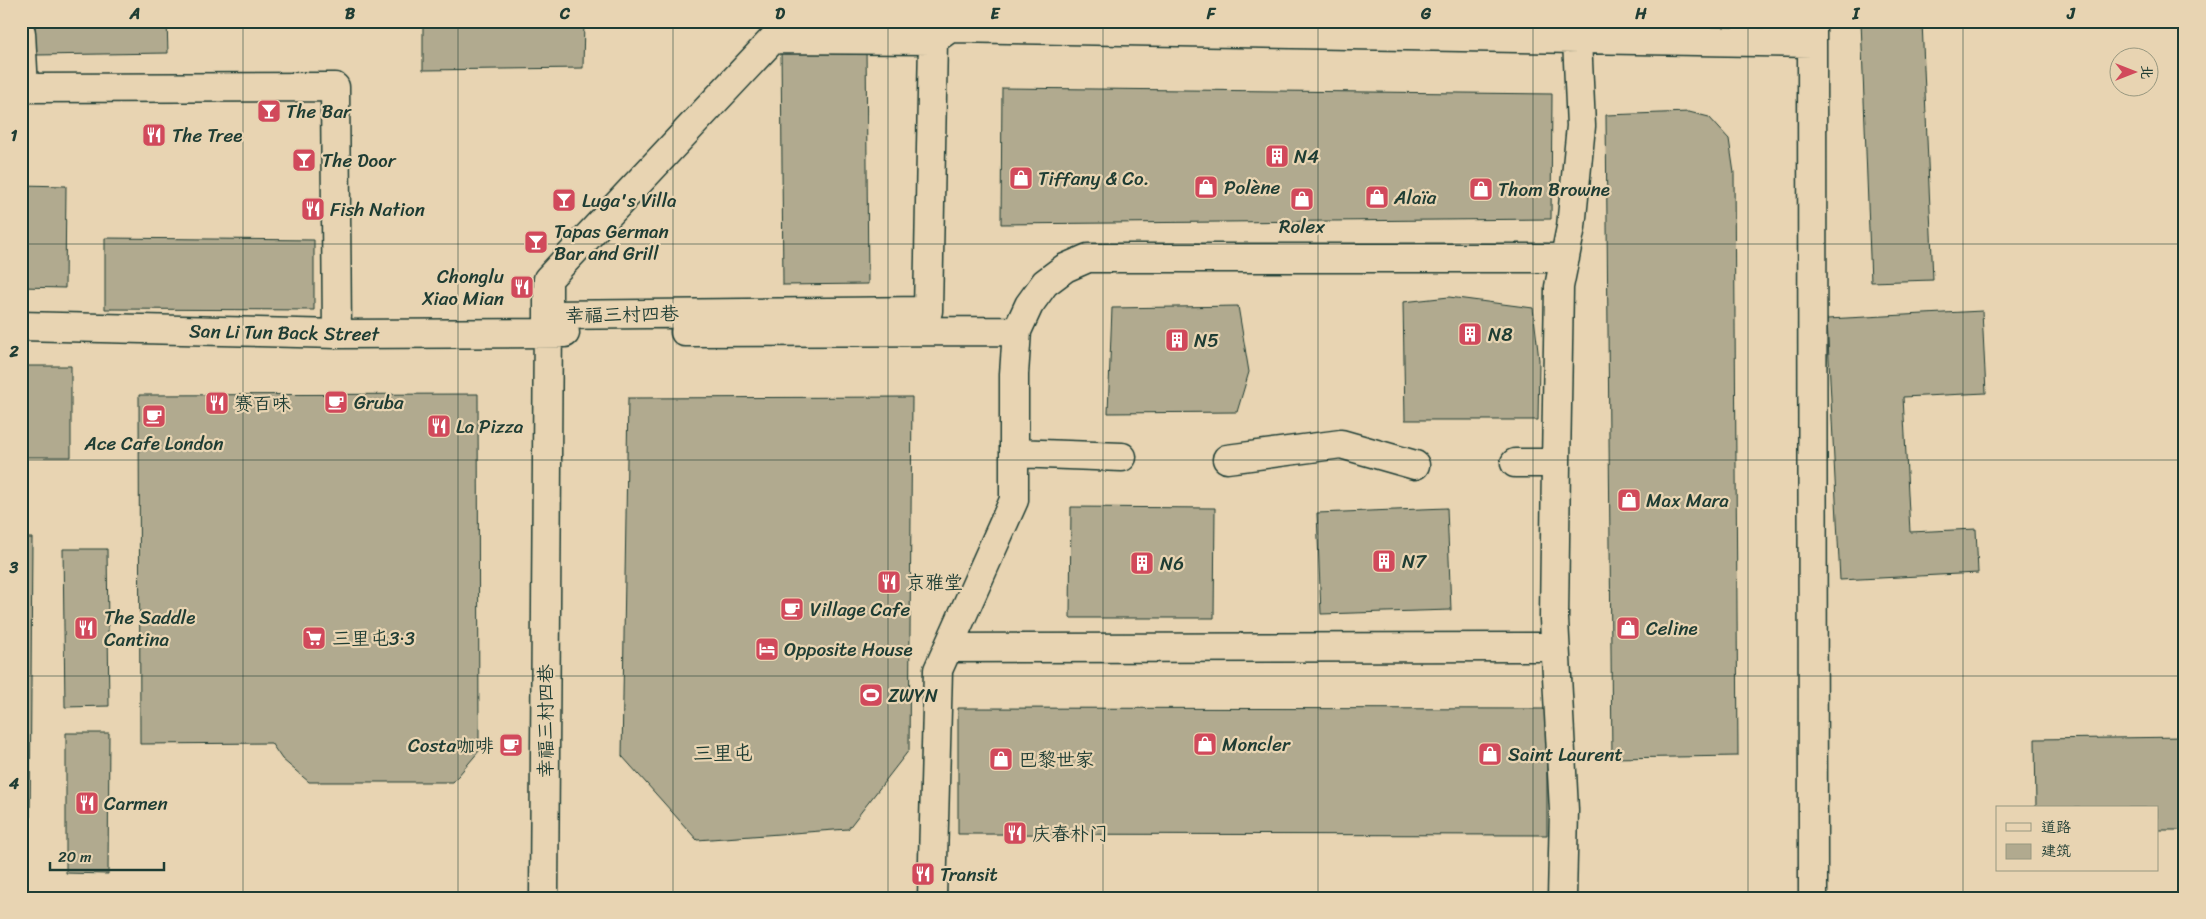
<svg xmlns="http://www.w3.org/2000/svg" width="2206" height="919" font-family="Sriracha,'LXGW WenKai TC',sans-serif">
	<rect width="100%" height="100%" fill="#e8d4b2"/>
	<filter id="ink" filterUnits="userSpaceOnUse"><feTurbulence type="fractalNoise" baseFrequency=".02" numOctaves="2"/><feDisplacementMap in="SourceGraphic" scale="10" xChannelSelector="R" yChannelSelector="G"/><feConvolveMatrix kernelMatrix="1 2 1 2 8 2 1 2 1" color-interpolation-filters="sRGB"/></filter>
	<g filter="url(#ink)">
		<path fill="#b1aa8f" stroke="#1f3d34" d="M 35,21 L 167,21 L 168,53 L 36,55 Z
			M 423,21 L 584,21 L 583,68 L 423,70 Z
			M 1861,21 L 1922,21 L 1933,280 L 1871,282 Z
			M 866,45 L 868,284 L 783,285 L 781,46 Z
			M 1002,88 L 1552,94 L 1551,219 L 1001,224 Z
			M 1689,112 L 1709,117 L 1729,139 L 1734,173 L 1738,756 L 1612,758 L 1606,115 Z
			M 21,185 L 66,186 L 65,288 L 21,287 Z
			M 105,238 L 314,240 L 314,310 L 105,309 Z
			M 1449,297 L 1533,308 L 1539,360 L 1538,420 L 1405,420 L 1403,302 Z
			M 1238,306 L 1249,372 L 1237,412 L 1108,413 L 1112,308 Z
			M 1982,311 L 1986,393 L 1903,397 L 1910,532 L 1976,529 L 1978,573 L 1840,580 L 1827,319 Z
			M 21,366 L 71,366 L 71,457 L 21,457 Z
			M 478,394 L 479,751 L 453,782 L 309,782 L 282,759 L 271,743 L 140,744 L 139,395 Z
			M 912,397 L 909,750 L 848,829 L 697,840 L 622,756 L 628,398 Z
			M 1071,507 L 1215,508 L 1214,618 L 1070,618 Z
			M 1447,508 L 1451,610 L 1321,614 L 1317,513 Z
			M 21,538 L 32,538 L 30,828 L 21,828 Z
			M 63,549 L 107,549 L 109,706 L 65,707 Z
			M 958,708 L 1547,709 L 1547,835 L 958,834 Z
			M 66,733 L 109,733 L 108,874 L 66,873 Z
			M 2185,737 L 2185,830 L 2157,830 L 2157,808 L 2036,808 L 2035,739 Z"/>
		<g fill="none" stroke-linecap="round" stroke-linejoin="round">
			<g stroke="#1f3d34" stroke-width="31">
				<path id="minor" d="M 1812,21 L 1813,898
					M 21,33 L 24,88 L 335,87 L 337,334
					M 548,315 L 548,279 L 773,39 L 933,40
					M 21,326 L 337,334 L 565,333
					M 685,332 L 1017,331
					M 1014,453 L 1122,457
					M 1227,459 L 1341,444 L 1415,465
					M 1515,463 L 1556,463
					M 948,648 L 1555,647
					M 544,898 L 548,315 L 928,311 L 933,40 L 950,28 L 1811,43
					M 932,898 L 938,670 L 1014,500 L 1014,374 L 1017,331 L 1029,305 L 1045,283 L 1065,268 L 1088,258 L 1565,258
					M 1562,898 L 1564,810 L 1554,619 L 1556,463 L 1559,287 L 1571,227 L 1581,126 L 1577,40"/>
			</g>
			<use href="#minor" stroke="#e8d4b2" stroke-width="28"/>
		</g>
	</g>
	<path fill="none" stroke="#1f3d34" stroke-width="1" stroke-opacity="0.55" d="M 243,21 L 243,898M 458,21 L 458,898M 673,21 L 673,898M 888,21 L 888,898M 1103,21 L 1103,898M 1318,21 L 1318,898M 1533,21 L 1533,898M 1748,21 L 1748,898M 1963,21 L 1963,898M 21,244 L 2185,244M 21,460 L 2185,460M 21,676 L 2185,676"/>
	<defs>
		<g id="bar-square" transform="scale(1.25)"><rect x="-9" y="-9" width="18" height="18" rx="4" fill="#d1495b" stroke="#e8d4b2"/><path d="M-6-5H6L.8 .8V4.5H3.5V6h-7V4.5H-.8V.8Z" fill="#fff"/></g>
		<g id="restaurant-square" transform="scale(1.25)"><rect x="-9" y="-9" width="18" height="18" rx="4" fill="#d1495b" stroke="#e8d4b2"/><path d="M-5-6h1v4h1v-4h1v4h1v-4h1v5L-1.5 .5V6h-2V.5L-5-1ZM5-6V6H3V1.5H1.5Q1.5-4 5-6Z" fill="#fff"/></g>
		<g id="building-square" transform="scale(1.25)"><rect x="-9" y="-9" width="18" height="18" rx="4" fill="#d1495b" stroke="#e8d4b2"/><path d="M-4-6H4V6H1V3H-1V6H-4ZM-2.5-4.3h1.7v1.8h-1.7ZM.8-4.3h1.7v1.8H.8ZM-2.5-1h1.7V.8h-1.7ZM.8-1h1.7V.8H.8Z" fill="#fff"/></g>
		<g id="shop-square" transform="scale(1.25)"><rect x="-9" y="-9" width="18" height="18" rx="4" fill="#d1495b" stroke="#e8d4b2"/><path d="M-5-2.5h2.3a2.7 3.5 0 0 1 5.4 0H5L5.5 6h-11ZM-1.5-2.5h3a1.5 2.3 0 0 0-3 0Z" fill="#fff"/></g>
		<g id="cafe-square" transform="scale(1.25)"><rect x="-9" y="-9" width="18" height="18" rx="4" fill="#d1495b" stroke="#e8d4b2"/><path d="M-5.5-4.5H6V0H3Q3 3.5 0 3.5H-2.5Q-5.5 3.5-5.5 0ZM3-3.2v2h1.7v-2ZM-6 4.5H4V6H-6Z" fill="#fff"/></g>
		<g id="supermarket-square" transform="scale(1.25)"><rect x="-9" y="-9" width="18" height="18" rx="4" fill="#d1495b" stroke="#e8d4b2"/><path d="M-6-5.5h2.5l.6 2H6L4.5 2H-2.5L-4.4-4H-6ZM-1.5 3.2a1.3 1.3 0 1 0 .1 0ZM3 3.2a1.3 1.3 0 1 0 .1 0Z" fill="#fff"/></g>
		<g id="hotel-square" transform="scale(1.25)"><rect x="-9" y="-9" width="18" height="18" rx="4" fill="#d1495b" stroke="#e8d4b2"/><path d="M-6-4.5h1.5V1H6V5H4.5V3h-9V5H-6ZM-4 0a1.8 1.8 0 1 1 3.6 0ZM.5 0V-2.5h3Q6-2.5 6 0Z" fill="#fff"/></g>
		<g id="stadium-square" transform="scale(1.25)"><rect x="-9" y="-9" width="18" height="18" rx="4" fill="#d1495b" stroke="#e8d4b2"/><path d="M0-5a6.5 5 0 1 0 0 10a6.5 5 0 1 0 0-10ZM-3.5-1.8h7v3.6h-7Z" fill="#fff"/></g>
	</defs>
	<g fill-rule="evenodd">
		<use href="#bar-square" x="269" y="111"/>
		<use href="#restaurant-square" x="154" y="135"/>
		<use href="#building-square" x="1277" y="156"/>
		<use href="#bar-square" x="304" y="160"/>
		<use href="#shop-square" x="1021" y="178"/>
		<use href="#shop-square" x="1206" y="187"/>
		<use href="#shop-square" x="1481" y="189"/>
		<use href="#shop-square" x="1377" y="197"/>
		<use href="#shop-square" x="1302" y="199"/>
		<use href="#bar-square" x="564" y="200"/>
		<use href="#restaurant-square" x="313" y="209"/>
		<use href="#bar-square" x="536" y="242"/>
		<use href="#restaurant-square" x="522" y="287"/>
		<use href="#building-square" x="1470" y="334"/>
		<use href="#building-square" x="1177" y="340"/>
		<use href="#cafe-square" x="336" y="402"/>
		<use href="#restaurant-square" x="217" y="403"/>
		<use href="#cafe-square" x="154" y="416"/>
		<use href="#restaurant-square" x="439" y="426"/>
		<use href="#shop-square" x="1629" y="500"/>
		<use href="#building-square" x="1384" y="561"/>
		<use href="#building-square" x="1142" y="563"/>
		<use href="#restaurant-square" x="889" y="582"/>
		<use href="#cafe-square" x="792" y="609"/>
		<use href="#restaurant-square" x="86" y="628"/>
		<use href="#shop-square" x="1628" y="628"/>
		<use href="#supermarket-square" x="314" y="638"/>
		<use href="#hotel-square" x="767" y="649"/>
		<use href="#stadium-square" x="871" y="695"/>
		<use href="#shop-square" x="1205" y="744"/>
		<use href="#cafe-square" x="511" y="745"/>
		<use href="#shop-square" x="1490" y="754"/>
		<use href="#shop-square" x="1001" y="759"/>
		<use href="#restaurant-square" x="87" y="803"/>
		<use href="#restaurant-square" x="1015" y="833"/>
		<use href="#restaurant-square" x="923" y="874"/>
	</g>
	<g text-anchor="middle" stroke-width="4.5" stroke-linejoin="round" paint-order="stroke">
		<g font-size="19" fill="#1f3d34" stroke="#e8d4b2" text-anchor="start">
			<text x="286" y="118">The Bar</text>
			<text x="172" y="142">The Tree</text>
			<text x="1294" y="163">N4</text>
			<text x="322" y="167">The Door</text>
			<text x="1038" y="185">Tiffany &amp; Co.</text>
			<text x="1224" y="194">Polène</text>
			<text x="1498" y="196">Thom Browne</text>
			<text x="1394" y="204">Alaïa</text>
			<text x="582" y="207">Luga's Villa</text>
			<text x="330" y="216">Fish Nation</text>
			<text x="1302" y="233" text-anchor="middle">Rolex</text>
			<text x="554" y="238">Tapas German<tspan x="554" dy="22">Bar and Grill</tspan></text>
			<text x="504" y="283" text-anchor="end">Chonglu<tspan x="504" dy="22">Xiao Mian</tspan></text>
			<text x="1488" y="341">N8</text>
			<text x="1194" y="347">N5</text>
			<text x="354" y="409">Gruba</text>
			<text x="234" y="410">赛百味</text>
			<text x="456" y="433">La Pizza</text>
			<text x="154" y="450" text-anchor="middle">Ace Cafe London</text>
			<text x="1646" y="507">Max Mara</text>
			<text x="1402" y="568">N7</text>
			<text x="1160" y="570">N6</text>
			<text x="906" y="589">京雅堂</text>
			<text x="810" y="616">Village Cafe</text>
			<text x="104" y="624">The Saddle<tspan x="104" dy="22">Cantina</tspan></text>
			<text x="1646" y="635">Celine</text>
			<text x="332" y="645">三里屯3·3</text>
			<text x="784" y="656">Opposite House</text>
			<text x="888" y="702">ZWYN</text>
			<text x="1222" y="751">Moncler</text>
			<text x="494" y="752" text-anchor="end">Costa咖啡</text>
			<text x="1508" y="761">Saint Laurent</text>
			<text x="1018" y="766">巴黎世家</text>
			<text x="104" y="810">Carmen</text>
			<text x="1032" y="840">庆春朴门</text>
			<text x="940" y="881">Transit</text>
		</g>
		<g font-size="19" fill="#1f3d34" stroke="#e8d4b2">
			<text transform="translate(622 314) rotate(-1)" y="7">幸福三村四巷</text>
			<text transform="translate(284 332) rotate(1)" y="7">San Li Tun Back Street</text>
			<text transform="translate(545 721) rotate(-90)" y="7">幸福三村四巷</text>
		</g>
		<g font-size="20" fill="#1f3d34" stroke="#e8d4b2">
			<text x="723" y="760">三里屯</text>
		</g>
	</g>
	<rect width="2206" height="919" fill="none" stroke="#e8d4b2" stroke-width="55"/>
	<rect x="1996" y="806" width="162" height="65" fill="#e8d4b2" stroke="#989880"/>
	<rect x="2006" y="823" width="25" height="8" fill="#e8d4b2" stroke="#989880"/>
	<text x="2041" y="832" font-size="15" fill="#1f3d34">道路</text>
	<rect x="2006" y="844" width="25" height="15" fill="#b1aa8f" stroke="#989880"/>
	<text x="2041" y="856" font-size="15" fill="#1f3d34">建筑</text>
	<g transform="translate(2134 72) rotate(90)"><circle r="24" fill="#e8d4b2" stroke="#989880"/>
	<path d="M0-4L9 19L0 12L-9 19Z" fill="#d1495b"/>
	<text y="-8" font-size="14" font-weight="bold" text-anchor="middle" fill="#1f3d34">北</text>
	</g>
	<path d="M50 862v8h114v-8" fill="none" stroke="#1f3d34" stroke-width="2.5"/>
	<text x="58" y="862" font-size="15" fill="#1f3d34" stroke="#e8d4b2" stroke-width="4" paint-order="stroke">20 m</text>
	<rect x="28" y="28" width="2150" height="864" fill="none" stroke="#1f3d34" stroke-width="2"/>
	<g font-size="16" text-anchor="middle" font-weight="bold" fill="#1f3d34">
		<text x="135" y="19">A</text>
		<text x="350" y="19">B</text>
		<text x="565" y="19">C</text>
		<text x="780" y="19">D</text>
		<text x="995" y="19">E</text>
		<text x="1211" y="19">F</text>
		<text x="1426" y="19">G</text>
		<text x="1641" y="19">H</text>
		<text x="1856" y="19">I</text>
		<text x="2071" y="19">J</text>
		<text x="14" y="141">1</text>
		<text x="14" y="357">2</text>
		<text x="14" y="573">3</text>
		<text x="14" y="789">4</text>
	</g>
</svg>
